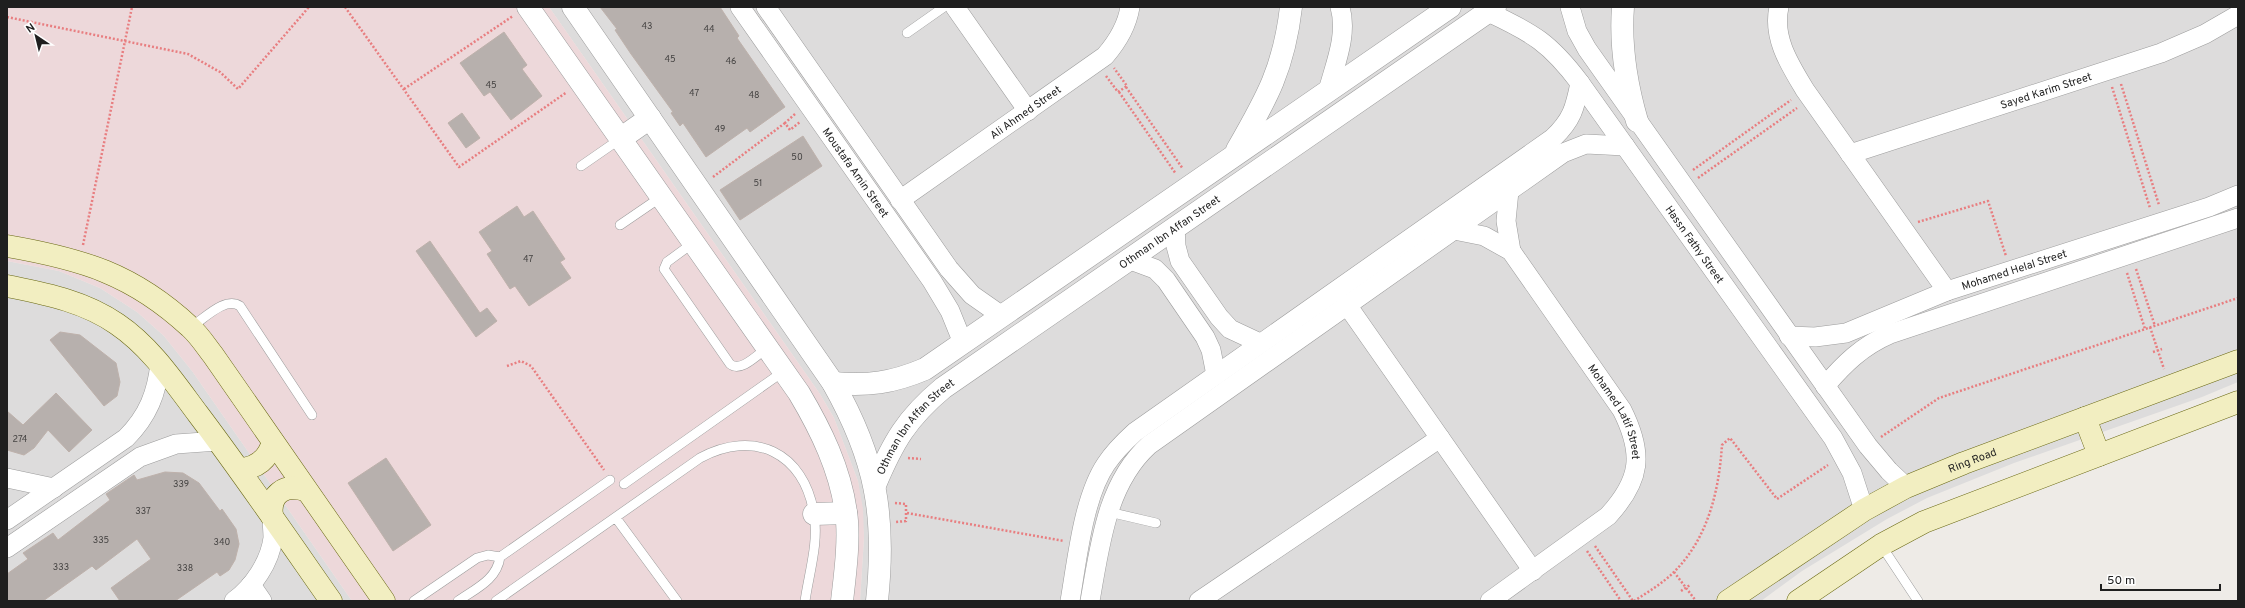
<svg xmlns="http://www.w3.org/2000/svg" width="2245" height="608" font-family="Overpass,sans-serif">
	<rect width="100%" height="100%" fill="#eeebe7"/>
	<path fill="#dddcdc" d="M 549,7 L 2238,7 L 2238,382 L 2202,397 L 2014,463 L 1927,498 L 1887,519 L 1802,571 L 1761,601 L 860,601 L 864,537 L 858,481 L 834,418 L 820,394 Z
		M 7,261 L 59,271 L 100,288 L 137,312 L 164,336 L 192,371 L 352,601 L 7,601 Z"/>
	<path fill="#edd8da" d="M 7,7 L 549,7 L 820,394 L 834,418 L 858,481 L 863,509 L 864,537 L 860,601 L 352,601 L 192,371 L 164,336 L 137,312 L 100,288 L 59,271 L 7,261 Z"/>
	<path fill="#b7b0ad" stroke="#beb1ab" d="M 600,7 L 720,7 L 739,36 L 737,38 L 785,107 L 750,132 L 747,128 L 706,157 L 683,123 L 680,126 L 671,113 L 673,112 L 631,54 L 615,30 L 617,29 Z
		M 504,32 L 527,65 L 522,69 L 542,96 L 511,120 L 490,92 L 484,96 L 460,63 Z
		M 462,113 L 480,138 L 466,148 L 448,123 Z
		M 803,136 L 822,166 L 740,220 L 720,190 Z
		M 517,206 L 524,217 L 533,211 L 565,259 L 560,262 L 571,278 L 529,306 L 515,286 L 510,289 L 487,254 L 492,251 L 479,232 Z
		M 430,241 L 480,313 L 487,308 L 497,321 L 476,337 L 416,251 Z
		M 60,332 L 80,335 L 116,363 L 120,382 L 117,396 L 104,406 L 50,340 Z
		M 56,393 L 92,430 L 69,452 L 48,430 L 34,448 L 24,455 L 7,450 L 7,411 L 23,425 Z
		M 386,458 L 431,525 L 393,551 L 348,483 Z
		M 165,472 L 183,473 L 199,483 L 220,511 L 222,509 L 236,529 L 239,544 L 235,560 L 229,570 L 220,576 L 217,572 L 175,601 L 120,601 L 111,588 L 151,559 L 137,539 L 96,570 L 92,566 L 43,601 L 7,601 L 7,574 L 28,559 L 23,553 L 53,533 L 58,540 L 110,500 L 106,494 L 134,475 L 137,480 Z"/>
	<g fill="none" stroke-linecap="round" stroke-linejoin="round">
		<g stroke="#9c9c9c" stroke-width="10">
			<path id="service" d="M 907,33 L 944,7
				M 581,166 L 620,139
				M 620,225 L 661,197
				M 693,243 L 667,262 L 664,269 L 730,364 C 741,373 758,354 767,348
				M 191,327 C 204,319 225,296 240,306 L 312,415
				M 624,484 L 784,371
				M 1109,512 L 1156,523
				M 616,518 L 677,601
				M 1881,545 L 1918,601
				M 414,601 L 477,558 L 488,555 L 500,557
				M 458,601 C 475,589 497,580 500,557 L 610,480
				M 496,601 L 700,458 C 754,429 804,452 814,514 C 819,542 809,573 805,601"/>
		</g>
		<g stroke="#9c9c9c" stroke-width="20">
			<g id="minor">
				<path id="s1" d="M 740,7 L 932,281 L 950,311 L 963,343"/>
				<path d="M 766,7 L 949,269 L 972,295 L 1002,316"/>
				<path d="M 955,7 L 1028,111"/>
				<path d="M 1570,7 L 1577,31 L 1587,49 L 1868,446 L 1889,471 L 1906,487"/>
				<path d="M 1779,7 C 1772,38 1790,65 1805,90 L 1947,291"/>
				<path id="s2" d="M 1488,12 C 1533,33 1550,43 1580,83 L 1833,438 L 1852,473 L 1864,510"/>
				<path d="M 1328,91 C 1335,64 1348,35 1340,7"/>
				<path id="s3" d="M 1850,154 L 2161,53 L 2205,34 L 2238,15"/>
				<path d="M 1509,191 L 1506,221 L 1511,251"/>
				<path id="s4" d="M 900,200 L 1105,56 C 1118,41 1127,26 1130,7"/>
				<path d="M 1175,227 L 1176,246 L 1180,261 L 1219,317 L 1230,329 L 1260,343"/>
				<path id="s5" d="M 1454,230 L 1484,236 L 1511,251 L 1622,410 C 1644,454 1641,480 1608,516 L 1490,601"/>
				<path d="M 1128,259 L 1155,269 L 1166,280 L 1205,337 L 1211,350 L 1216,375"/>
				<path d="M 1347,305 L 1533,571"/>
				<path id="s6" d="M 1789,336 L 1815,337 L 1846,333 L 1947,291 L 2209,207 L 2238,195"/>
				<path d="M 1825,386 C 1844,364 1862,346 1890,334 L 2238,218"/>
				<path d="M 7,478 L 54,488"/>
				<path d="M 7,520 L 126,438 C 148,416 157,393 160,363"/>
				<path d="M 7,548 L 140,457 L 176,444 L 218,441"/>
				<path d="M 251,585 L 262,601"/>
				<path d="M 234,601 C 253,587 270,562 273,538 C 273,531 272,523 272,516"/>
				<path d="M 1070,601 C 1077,561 1083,498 1106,464 C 1114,452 1124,442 1135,432 L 1553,138 C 1572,120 1575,108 1580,83"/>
				<path d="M 1090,601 C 1100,546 1106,484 1149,445 L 1563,153 L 1586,144 L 1625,146"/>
				<path d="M 1199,601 L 1440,438"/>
			</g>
		</g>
		<g stroke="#9c9c9c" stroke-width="23">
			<g id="tertiary">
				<path d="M 528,7 L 799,393 C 821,430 840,469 846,512 C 850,538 845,575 842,601"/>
				<path d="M 573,7 L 833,383 C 876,459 886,515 877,601"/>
				<path d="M 1623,7 C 1620,46 1626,83 1637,121"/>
				<path d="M 620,139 L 650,118"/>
				<path d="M 1237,150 C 1267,98 1284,68 1291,7"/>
				<path d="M 833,383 C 868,386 892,383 925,369 L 1450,7"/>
				<path id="s7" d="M 875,485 C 893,442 907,418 943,388 L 1495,7"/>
				<path d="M 814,514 L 846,513"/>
			</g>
		</g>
		<g stroke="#696813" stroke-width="23">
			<g id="secondary">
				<path d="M 7,246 C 82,259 133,274 190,327 C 199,335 206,346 213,355 L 384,601"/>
				<path d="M 7,286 C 46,294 84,301 117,324 C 151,347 174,382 198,414 C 244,475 287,538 331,601"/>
				<path d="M 2085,418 L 2099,455"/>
				<path d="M 239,469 C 257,469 268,459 273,442"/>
				<path d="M 272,516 C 269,495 284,483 305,490"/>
				<path id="s8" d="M 1728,601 L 1864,510 L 1906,487 L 1964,463 L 2238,361"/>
				<path d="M 1798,601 L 1881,545 L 1924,522 L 2238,402"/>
			</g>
		</g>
		<path stroke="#e87e80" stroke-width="2.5" stroke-dasharray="2 2" stroke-linecap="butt" d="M 345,7 L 459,167 L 567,92
			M 7,17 L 188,54 L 220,72 L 238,89 L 309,7
			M 1106,76 L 1118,92 L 1127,86 L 1114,68
			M 2121,84 L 2159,205
			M 1126,87 L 1183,169
			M 2112,87 L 2150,208
			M 404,89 L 513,16
			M 1119,92 L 1176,174
			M 795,114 L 785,123 L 790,130 L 800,122
			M 1693,170 L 1791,100
			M 713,177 L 785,123
			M 1698,178 L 1797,108
			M 1918,222 L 1988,201 L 2006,256
			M 83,245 L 132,7
			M 2136,269 L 2155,326
			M 2127,273 L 2145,329
			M 2150,327 L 2164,369
			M 2153,352 L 2162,349
			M 507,366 L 521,361 L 531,366 L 604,470
			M 1881,437 L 1939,398 L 2238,298
			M 908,458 L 921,459
			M 895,503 L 906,504 L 906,521 L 896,522
			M 907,513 L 1064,541
			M 1595,546 L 1633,601
			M 1587,551 L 1621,601
			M 1674,572 L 1696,601
			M 1681,591 L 1690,585
			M 1634,601 C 1648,592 1663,583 1674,572 C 1708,538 1719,491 1722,445 L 1730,438 L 1777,499 L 1828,465"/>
		<use href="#service" stroke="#fff" stroke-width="9"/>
		<use href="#minor" stroke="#fff" stroke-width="19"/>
		<use href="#tertiary" stroke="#fff" stroke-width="22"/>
		<use href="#secondary" stroke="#f2eec1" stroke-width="22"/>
	</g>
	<g text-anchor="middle" stroke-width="3" stroke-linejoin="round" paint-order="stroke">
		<g font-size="9" fill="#454342">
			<text x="647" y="29">43</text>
			<text x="709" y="32">44</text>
			<text x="670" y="62">45</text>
			<text x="731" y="64">46</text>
			<text x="491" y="88">45</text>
			<text x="694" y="96">47</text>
			<text x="754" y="98">48</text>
			<text x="720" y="132">49</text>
			<text x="797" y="160">50</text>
			<text x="758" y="186">51</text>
			<text x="528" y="262">47</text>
			<text x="20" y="442">274</text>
			<text x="181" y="487">339</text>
			<text x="143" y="514">337</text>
			<text x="101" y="543">335</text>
			<text x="222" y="545">340</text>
			<text x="61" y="570">333</text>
			<text x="185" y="571">338</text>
		</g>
		<g font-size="11" fill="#1f1f1f" stroke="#fff">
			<text dy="4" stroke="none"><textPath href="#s3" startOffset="206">Sayed Karim Street</textPath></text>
			<text dy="4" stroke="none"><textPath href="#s4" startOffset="153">Ali Ahmed Street</textPath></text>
			<text dy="4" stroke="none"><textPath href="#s1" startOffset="202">Moustafa Amin Street</textPath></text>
			<text dy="4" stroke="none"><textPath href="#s7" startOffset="395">Othman Ibn Affan Street</textPath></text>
			<text dy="4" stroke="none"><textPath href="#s2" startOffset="316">Hassn Fathy Street</textPath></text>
			<text dy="4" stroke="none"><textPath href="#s6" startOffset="237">Mohamed Helal Street</textPath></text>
			<text dy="4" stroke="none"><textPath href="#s5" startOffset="254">Mohamed Latif Street</textPath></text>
			<text dy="4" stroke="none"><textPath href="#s7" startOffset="72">Othman Ibn Affan Street</textPath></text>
			<text dy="4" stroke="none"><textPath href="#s8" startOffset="283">Ring Road</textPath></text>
		</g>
	</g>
	<rect width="2245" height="608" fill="none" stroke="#1f1f1f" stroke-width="16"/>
	<g transform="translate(36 36) rotate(325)" stroke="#ffffff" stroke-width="3" paint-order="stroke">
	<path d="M0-3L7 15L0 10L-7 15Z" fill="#1f1f1f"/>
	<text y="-6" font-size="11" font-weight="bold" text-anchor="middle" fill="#1f1f1f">N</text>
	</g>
	<path d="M2101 584v6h119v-6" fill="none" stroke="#1f1f1f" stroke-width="2"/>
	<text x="2107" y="584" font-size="12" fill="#1f1f1f" stroke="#ffffff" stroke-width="3" paint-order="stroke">50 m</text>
</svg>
